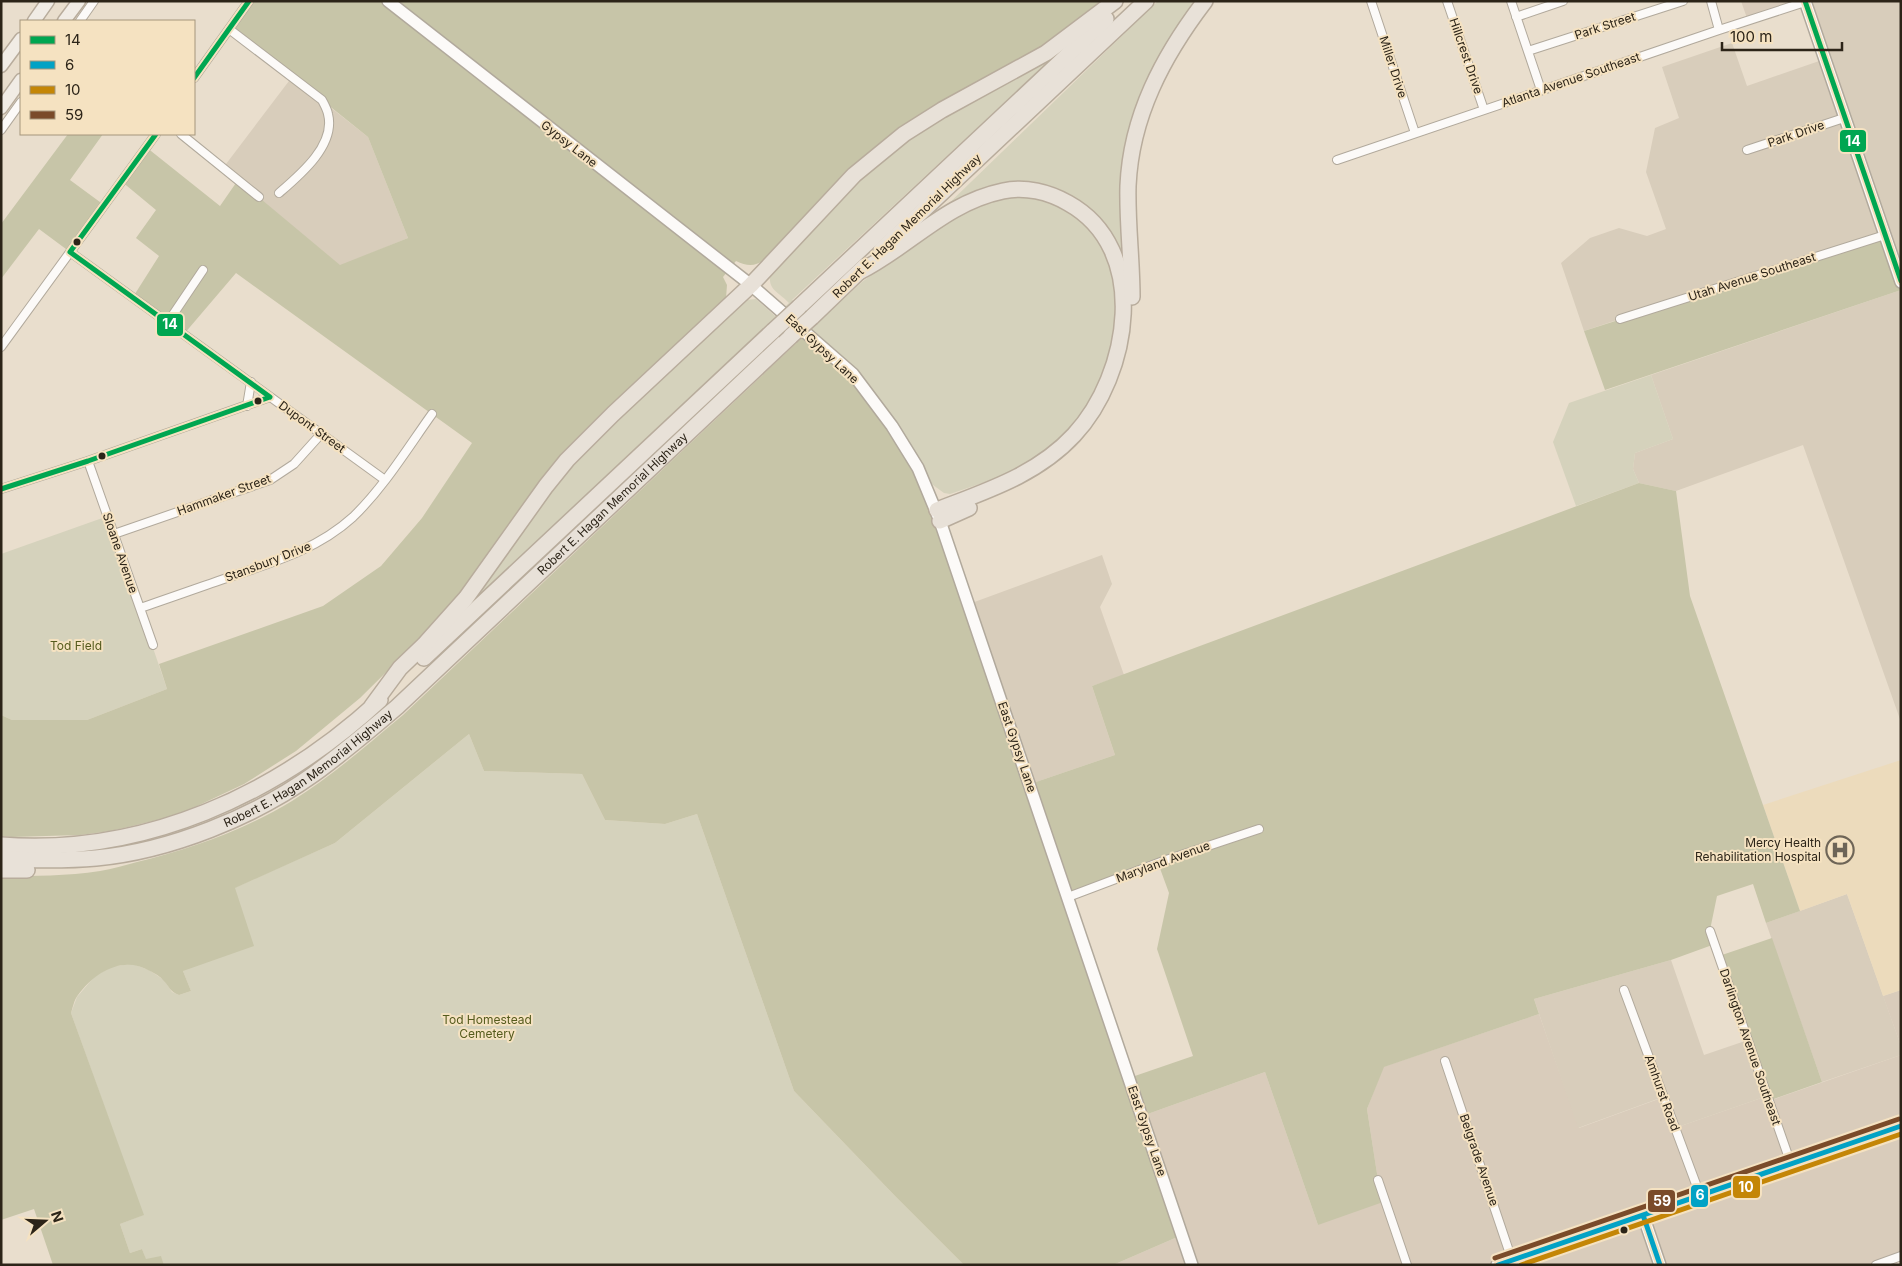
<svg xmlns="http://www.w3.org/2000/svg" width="1902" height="1266" font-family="Inter,sans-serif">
	<rect width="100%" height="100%" fill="#e9decd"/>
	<path fill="#d9ccbb" d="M 1741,1 L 1805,1 L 1748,21 Z
		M 1901,990 L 1901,1046 L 1883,996 Z
		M 1539,1014 L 1579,1128 L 1664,1097 L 1675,1128 L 1767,1096 L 1769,1101 L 1901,1055 L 1901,1256 L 1876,1265 L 1113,1265 L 1182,1235 L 1142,1116 L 1265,1072 L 1318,1225 L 1378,1180 L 1367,1109 L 1383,1067 Z"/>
	<path fill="#d8cdbb" d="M 1805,1 L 1901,1 L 1901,282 L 1620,319 L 1584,331 L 1561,263 L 1590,238 L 1619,228 L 1647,236 L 1666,229 L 1646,172 L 1655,128 L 1679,118 L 1662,67 L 1732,43 L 1747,86 L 1825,59 Z
		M 292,77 L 368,137 L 408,238 L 340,266 L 223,168 Z
		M 1901,290 L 1901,722 L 1803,445 L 1676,491 L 1639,483 L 1633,469 L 1635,453 L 1673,439 L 1651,375 Z
		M 1102,555 L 1112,584 L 1100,607 L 1124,675 L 1092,686 L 1115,755 L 1030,784 L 969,604 Z
		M 1847,894 L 1901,1046 L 1901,1055 L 1822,1082 L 1766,923 Z
		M 1671,960 L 1704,1055 L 1748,1040 L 1767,1096 L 1675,1128 L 1663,1097 L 1578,1128 L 1534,999 Z"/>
	<path fill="#ecdbbc" d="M 1901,760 L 1901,990 L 1883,996 L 1847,894 L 1800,911 L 1763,805 Z"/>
	<path fill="#d5d2bc" d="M 1158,1 L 1200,1 L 1144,97 L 1127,267 L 1123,267 L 1118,252 L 1043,188 L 940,212 Z
		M 1048,57 L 1051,59 L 792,300 L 799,307 L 773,331 L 767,325 L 465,609 L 569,464 L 745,300 L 756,299 L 775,316 L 789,303 C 779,292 768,291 770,274 L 838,204 L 837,201 L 858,179 L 913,135 Z
		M 1011,195 L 1030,196 L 1051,200 L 1084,220 L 1112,262 L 1118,301 L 1113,344 L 1099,385 L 1087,407 L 1064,437 L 1031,461 L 997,478 L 950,494 L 944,493 L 933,485 L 807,333 L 862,282 L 928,232 L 963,210 Z
		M 1651,375 L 1673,439 L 1635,453 L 1633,469 L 1639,483 L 1576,506 L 1553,442 L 1569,403 Z
		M 108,516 L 167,689 L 87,720 L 12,720 L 1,715 L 1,554 Z
		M 469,734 L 484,771 L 582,774 L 605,820 L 665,824 L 697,814 L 794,1091 L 896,1197 L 964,1265 L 164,1265 L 161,1257 L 146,1260 L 142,1249 L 130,1253 L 120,1224 L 143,1215 L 71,1013 L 77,997 L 95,976 L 113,966 L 133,964 L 149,970 L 164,980 L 172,992 L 179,995 L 191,991 L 183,971 L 234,888 L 335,843 Z"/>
	<path fill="#c7c5a8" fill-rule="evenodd" d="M 249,1 L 1105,1 L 1039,50 L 903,127 L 881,143 L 831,187 L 764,260 C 754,267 747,266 736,261 L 723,277 L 727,285 L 726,298 L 610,410 L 443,616 L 360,698 L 296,751 L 244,784 L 193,808 L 170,817 L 111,831 L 80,835 L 12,837 L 1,836 L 1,715 L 12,720 L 87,720 L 167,689 L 159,664 L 323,606 L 381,566 L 422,518 L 472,443 L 236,273 L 184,334 L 133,297 L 159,256 L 136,238 L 156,210 L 121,181 L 146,147 L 220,206 L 238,180 L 340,265 L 408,238 L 368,137 L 322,100 L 229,29 Z
		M 68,134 L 103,134 L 70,180 L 104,205 L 70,252 L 39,229 L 1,279 L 1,224 Z
		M 1885,235 L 1901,282 L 1901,290 L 1605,390 L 1584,331 Z
		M 807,333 L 853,374 L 918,468 L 1030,784 L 1115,755 L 1092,686 L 1639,483 L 1676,491 L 1690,596 L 1800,911 L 1766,923 L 1753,884 L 1717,896 L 1710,930 L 1715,944 L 1671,960 L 1534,999 L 1539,1014 L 1384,1067 L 1367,1109 L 1378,1180 L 1386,1201 L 1318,1225 L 1265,1072 L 1142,1116 L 1182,1235 L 1113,1265 L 964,1265 L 896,1197 L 794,1091 L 697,814 L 665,824 L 605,820 L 582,774 L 484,771 L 469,734 L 335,843 L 235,888 L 254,946 L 183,971 L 191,991 L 179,995 C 169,991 170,987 163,980 C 160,976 154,973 150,971 C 123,955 95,972 78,995 C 74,1000 73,1007 71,1013 L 144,1215 L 120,1224 L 130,1253 L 142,1249 L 146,1259 L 161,1256 L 164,1265 L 53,1265 L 34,1209 L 1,1220 L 1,876 C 34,876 67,876 100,871 C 112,869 125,865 137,862 C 190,849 244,830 292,801 C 332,776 367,745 403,715 ZM 1158,863 L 1169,893 L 1157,949 L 1193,1056 L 1129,1078 L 1068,896 Z
		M 1772,938 L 1822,1082 L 1768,1101 L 1719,956 Z"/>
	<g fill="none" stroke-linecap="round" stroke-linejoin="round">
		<g stroke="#b1a99c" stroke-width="10">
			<path id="street" d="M 1371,1 L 1415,133
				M 1447,1 L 1484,110
				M 1511,1 L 1541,90
				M 1711,1 L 1719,30
				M 1516,17 L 1563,1
				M 80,21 L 94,1
				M 229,29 L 322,100 C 324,104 327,109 328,114 C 336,145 300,175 279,193
				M 1528,51 L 1683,1
				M 194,78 L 249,1
				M 1,130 L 21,102
				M 181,134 L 259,197
				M 1747,150 L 1844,118
				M 1337,160 L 1719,30 L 1805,2
				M 70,252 L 385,480
				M 1620,319 L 1885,235
				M 168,322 L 203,270
				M 1,347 L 156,134
				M 247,406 L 251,382
				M 88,461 L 153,645
				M 1,489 L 88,461 L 270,397
				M 114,534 L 270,480 L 294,464 L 321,434
				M 140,608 C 170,598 200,587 230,577 C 274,562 318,549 353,517 C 384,487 407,449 432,414
				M 1068,897 L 1166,860 L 1259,829
				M 1710,931 L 1791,1164
				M 1624,990 L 1700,1195
				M 1445,1061 L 1513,1263
				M 1378,1180 L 1407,1265
				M 1876,1265 L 1901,1256"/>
		</g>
		<g stroke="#b1a99c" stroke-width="14">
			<path id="secondary" d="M 388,1 L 751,285 L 853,374 L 892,426 L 918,468 L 940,521 L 1192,1265
				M 1805,1 L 1901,282
				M 1643,1215 L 1660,1265
				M 1497,1265 L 1901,1126"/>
		</g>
		<g stroke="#b8ac9c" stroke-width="15">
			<path id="primary" d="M 34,21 L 48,1
				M 64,21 L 79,1
				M 1,66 L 21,39
				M 1,108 L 21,80"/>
		</g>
		<g stroke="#b8ac9c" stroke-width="18">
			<g id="highway">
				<path d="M 881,250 L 1146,1"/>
				<path d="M 859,272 C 909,247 945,203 1003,191 C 1025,186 1049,192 1068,203 C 1151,249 1130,375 1074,435 C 1037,475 986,491 937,510"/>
				<path d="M 1132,297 C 1132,260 1127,223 1128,186 C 1131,116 1163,56 1205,1"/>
				<path d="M 799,307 L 1106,19"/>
				<path d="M 812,317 L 865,266"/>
				<path d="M 940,521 L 969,508"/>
				<path d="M 424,658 L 773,331"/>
				<path d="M 372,706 L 400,668 L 424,645 L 466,598 L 546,486 L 567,460 L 613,414 L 751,285 L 854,175 L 904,134 L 942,110 L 1046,53 L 1115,1"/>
				<path d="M 1,845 C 143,856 277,795 380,700"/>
				<path id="s1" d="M 1,859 C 33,860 65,861 96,858 C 170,851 254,817 314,774 C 343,753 370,730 397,707 L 791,336"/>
				<path d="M 1,870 L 27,870"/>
			</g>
		</g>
		<use href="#street" stroke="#fcfaf8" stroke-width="8"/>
		<use href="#secondary" stroke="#fcfaf8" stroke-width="11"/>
		<use href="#primary" stroke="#f1ece5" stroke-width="12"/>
		<use href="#highway" stroke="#e8e1d8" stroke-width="15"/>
		<g stroke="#b8ac9c" stroke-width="18" stroke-linecap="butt">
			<path id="highway-bridge" d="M 773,331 L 799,307
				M 791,336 L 812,317"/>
		</g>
		<use href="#highway-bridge" stroke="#e8e1d8" stroke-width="15"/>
		<g stroke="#f5e2c1" stroke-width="9">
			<path id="bus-1" d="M 1805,1 L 1901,281
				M 194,78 L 249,1
				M 70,252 L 270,397
				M 70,252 L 156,134
				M 1,489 L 88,461 L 270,397"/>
		</g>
		<g stroke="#f5e2c1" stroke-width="9">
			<path id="bus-2" d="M 1643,1215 L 1660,1265
				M 1498,1265 L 1901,1126"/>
		</g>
		<g stroke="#f5e2c1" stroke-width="9">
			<path id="bus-3" d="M 1521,1265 L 1901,1134"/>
		</g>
		<g stroke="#f5e2c1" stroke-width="9">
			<path id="bus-4" d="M 1495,1258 L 1899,1119"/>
		</g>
		<use href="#bus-1" stroke="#00a651" stroke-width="5"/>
		<use href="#bus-2" stroke="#02a2c5" stroke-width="5"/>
		<use href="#bus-3" stroke="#c48606" stroke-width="5"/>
		<use href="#bus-4" stroke="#7a4b2a" stroke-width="5"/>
	</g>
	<defs>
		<g id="hospital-ring" transform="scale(1.4375)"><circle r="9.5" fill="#f5e2c1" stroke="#6e6557" stroke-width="1.5"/><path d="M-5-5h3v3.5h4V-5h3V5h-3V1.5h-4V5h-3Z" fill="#6e6557"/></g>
	</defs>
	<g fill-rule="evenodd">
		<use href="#hospital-ring" x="1840" y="850"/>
	</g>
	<g fill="#2c2418" stroke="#f5e2c1" stroke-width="2">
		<circle cx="77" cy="242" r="4.5"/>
		<circle cx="258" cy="401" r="4.5"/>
		<circle cx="102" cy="456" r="4.5"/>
		<circle cx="1624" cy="1230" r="4.5"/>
	</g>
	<g text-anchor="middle" stroke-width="4" stroke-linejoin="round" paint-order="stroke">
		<g font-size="12" fill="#2c2418" stroke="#f5e2c1">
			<text transform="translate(1605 26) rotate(-18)" y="4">Park Street</text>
			<text transform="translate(1466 56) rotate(71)" y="4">Hillcrest Drive</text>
			<text transform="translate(1393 67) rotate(72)" y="4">Miller Drive</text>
			<text transform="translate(1571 80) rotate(-19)" y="4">Atlanta Avenue Southeast</text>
			<text transform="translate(1796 134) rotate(-19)" y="4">Park Drive</text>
			<text transform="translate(569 144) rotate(38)" y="4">Gypsy Lane</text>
			<text transform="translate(907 226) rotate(-44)" y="4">Robert E. Hagan Memorial Highway</text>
			<text transform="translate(1752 277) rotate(-18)" y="4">Utah Avenue Southeast</text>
			<text transform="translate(822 349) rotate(43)" y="4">East Gypsy Lane</text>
			<text transform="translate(312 427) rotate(36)" y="4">Dupont Street</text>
			<text transform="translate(224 495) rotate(-20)" y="4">Hammaker Street</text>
			<text dy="4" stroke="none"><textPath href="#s1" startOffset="734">Robert E. Hagan Memorial Highway</textPath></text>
			<text transform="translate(120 553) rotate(71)" y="4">Sloane Avenue</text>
			<text transform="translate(268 562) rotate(-21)" y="4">Stansbury Drive</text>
			<text transform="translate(1017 747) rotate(71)" y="4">East Gypsy Lane</text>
			<text dy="4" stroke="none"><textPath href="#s1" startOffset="329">Robert E. Hagan Memorial Highway</textPath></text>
			<text transform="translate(1163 862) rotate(-20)" y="4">Maryland Avenue</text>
			<text transform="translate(1750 1047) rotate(71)" y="4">Darlington Avenue Southeast</text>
			<text transform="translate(1662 1093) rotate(70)" y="4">Amhurst Road</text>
			<text transform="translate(1147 1131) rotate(71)" y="4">East Gypsy Lane</text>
			<text transform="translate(1479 1160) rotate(71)" y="4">Belgrade Avenue</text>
		</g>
		<g font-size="12" fill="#555b1d" stroke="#f5e2c1">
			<text x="76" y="650">Tod Field</text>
			<text x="487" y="1024">Tod Homestead<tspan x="487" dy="14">Cemetery</tspan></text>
		</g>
		<g font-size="12" fill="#2c2418" stroke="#f5e2c1" text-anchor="end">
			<text x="1821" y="847">Mercy Health<tspan x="1821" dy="14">Rehabilitation Hospital</tspan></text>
		</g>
	</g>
	<g stroke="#f5e2c1" stroke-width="2">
		<rect x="1839" y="129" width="28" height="24" rx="5" fill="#00a651"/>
		<rect x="156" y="313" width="28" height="24" rx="5" fill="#00a651"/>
		<rect x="1732" y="1175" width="29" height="24" rx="5" fill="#c48606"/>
		<rect x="1690" y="1184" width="19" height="24" rx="5" fill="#02a2c5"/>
		<rect x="1647" y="1189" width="29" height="24" rx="5" fill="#7a4b2a"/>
	</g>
	<g font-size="14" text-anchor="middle" font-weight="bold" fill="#fff">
		<text x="1853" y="146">14</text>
		<text x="170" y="329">14</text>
		<text x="1746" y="1192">10</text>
		<text x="1700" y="1200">6</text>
		<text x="1662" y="1206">59</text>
	</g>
	<rect width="1902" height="1266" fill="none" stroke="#2c2418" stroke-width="5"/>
	<rect x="20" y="20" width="175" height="115" fill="#f5e2c1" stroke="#a5967d"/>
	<rect x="30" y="36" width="25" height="8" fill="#00a651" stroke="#a5967d"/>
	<text x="65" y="45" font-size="15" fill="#2c2418">14</text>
	<rect x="30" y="61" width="25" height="8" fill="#02a2c5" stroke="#a5967d"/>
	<text x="65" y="70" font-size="15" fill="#2c2418">6</text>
	<rect x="30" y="86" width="25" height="8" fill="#c48606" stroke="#a5967d"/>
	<text x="65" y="95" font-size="15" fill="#2c2418">10</text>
	<rect x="30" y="111" width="25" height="8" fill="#7a4b2a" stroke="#a5967d"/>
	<text x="65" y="120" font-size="15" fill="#2c2418">59</text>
	<g transform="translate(45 1221) rotate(71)" stroke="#f5e2c1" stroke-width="4" paint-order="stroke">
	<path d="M0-4L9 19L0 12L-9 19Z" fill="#2c2418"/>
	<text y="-8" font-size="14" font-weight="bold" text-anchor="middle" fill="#2c2418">N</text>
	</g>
	<path d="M1722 42v8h120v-8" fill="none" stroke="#2c2418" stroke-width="2.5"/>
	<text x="1730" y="42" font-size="15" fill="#2c2418" stroke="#f5e2c1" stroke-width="4" paint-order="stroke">100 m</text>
</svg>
